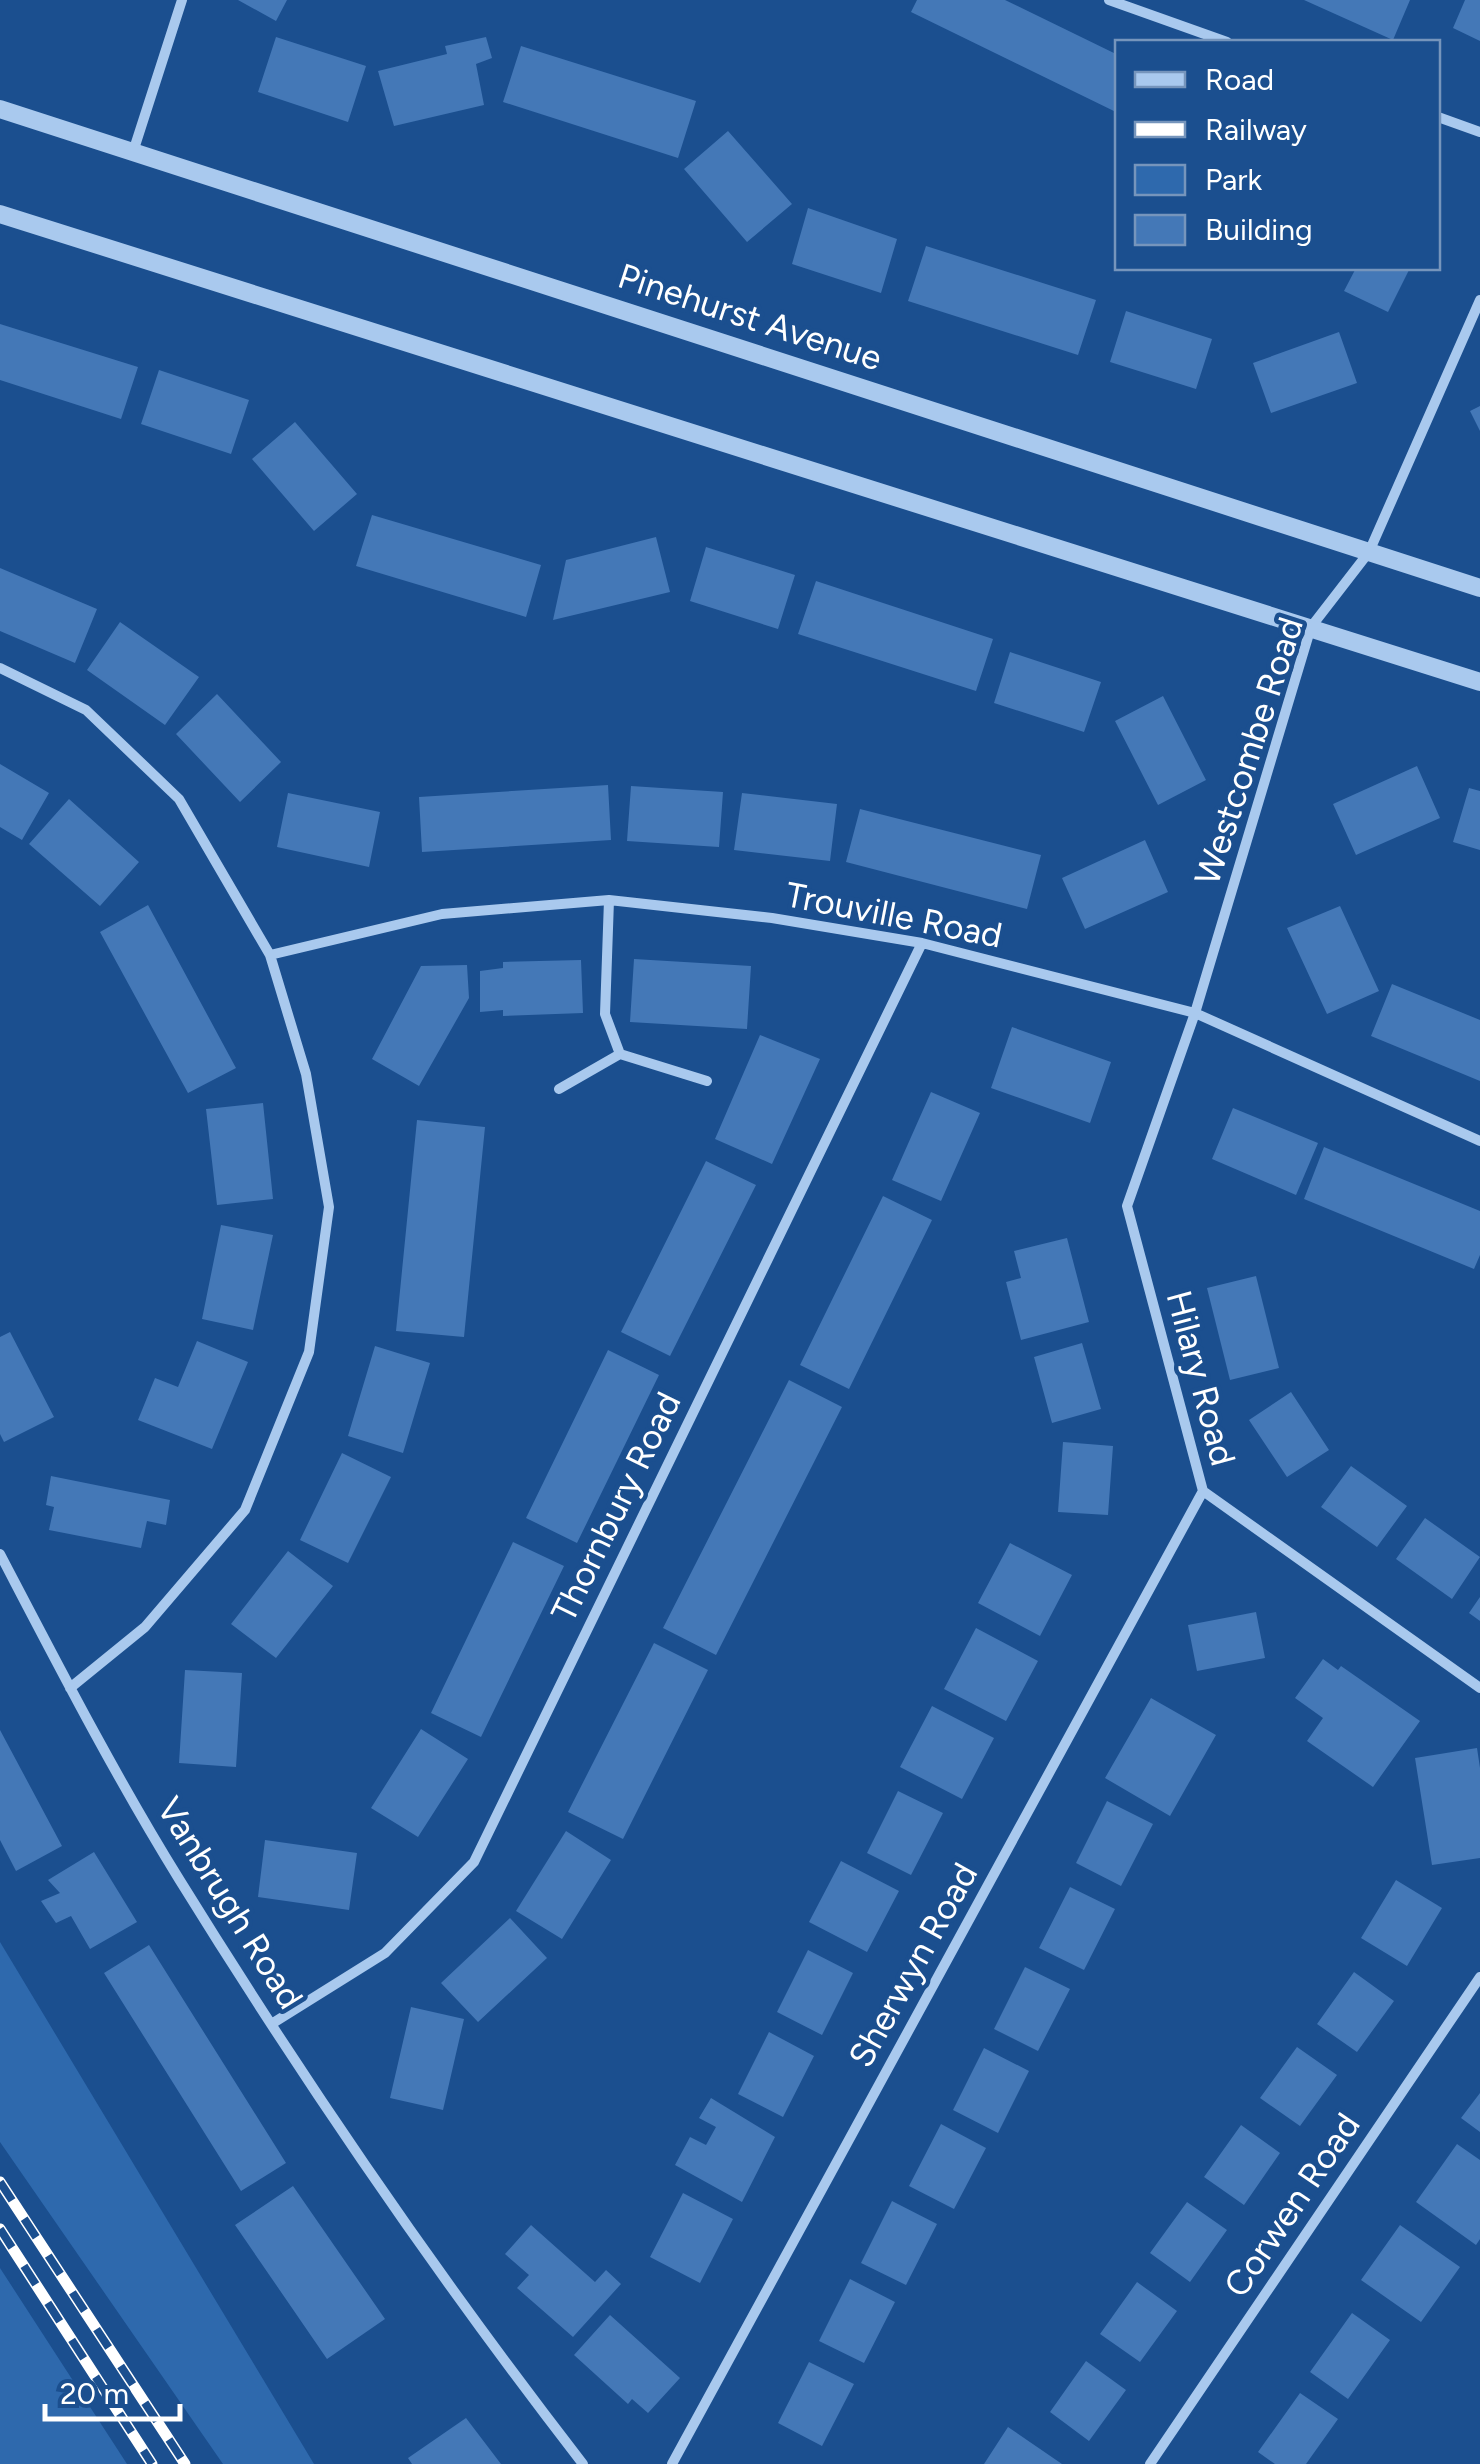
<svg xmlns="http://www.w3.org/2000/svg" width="1480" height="2464" font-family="Figtree,sans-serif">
	<rect width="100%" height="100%" fill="#1b4f8f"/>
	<path fill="#2e69ad" d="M 0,1942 L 314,2464 L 223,2464 L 0,2142 Z
		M 0,2268 L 127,2464 L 0,2464 Z"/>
	<path fill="#4478b7" d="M 238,0 L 287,0 L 276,21 Z
		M 917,0 L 1005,0 L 1118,55 L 1118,113 L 911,12 Z
		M 1304,0 L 1410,0 L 1393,40 Z
		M 1465,0 L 1480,0 L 1480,41 L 1453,28 Z
		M 276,37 L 366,66 L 348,122 L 258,92 Z
		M 486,37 L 492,58 L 476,64 L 484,105 L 394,126 L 378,71 L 447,54 L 445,46 Z
		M 521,46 L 696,101 L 678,158 L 503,102 Z
		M 728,131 L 792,204 L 747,242 L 684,169 Z
		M 808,208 L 897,239 L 881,293 L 792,264 Z
		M 926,246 L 1096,300 L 1078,355 L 908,301 Z
		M 1356,268 L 1410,268 L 1388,312 L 1344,291 Z
		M 1126,311 L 1212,339 L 1196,389 L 1110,362 Z
		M 0,324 L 138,367 L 121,419 L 0,380 Z
		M 1339,332 L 1357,383 L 1271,413 L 1253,363 Z
		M 159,370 L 249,400 L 231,454 L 141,424 Z
		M 1480,406 L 1480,431 L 1470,411 Z
		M 295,422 L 357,494 L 314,531 L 252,459 Z
		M 372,515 L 541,565 L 526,617 L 356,566 Z
		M 656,537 L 670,592 L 553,620 L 566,560 Z
		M 706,547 L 795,575 L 778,629 L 690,601 Z
		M 0,568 L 97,609 L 75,663 L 0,631 Z
		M 816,581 L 993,639 L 976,691 L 798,634 Z
		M 120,622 L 199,677 L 165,725 L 87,670 Z
		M 1010,652 L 1101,682 L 1084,732 L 994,703 Z
		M 217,694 L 281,762 L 240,802 L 176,734 Z
		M 1163,696 L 1206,780 L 1158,805 L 1115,721 Z
		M 0,764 L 49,793 L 22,840 L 0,827 Z
		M 1417,766 L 1440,818 L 1356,855 L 1333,804 Z
		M 608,785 L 611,840 L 422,852 L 419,797 Z
		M 631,786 L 723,792 L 719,847 L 627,841 Z
		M 1469,788 L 1480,791 L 1480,850 L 1453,842 Z
		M 288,793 L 380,812 L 369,867 L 277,847 Z
		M 742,793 L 837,804 L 830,861 L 734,850 Z
		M 69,799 L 139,862 L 100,906 L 29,844 Z
		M 860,809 L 1041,855 L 1027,909 L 846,862 Z
		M 1145,840 L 1168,892 L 1085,929 L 1062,878 Z
		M 148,905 L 236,1068 L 188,1093 L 100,932 Z
		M 1340,906 L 1379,991 L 1327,1014 L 1287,928 Z
		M 634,959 L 751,966 L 747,1029 L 630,1022 Z
		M 581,960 L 583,1013 L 503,1016 L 503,1010 L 480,1012 L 480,971 L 503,968 L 503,962 Z
		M 467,965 L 469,998 L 419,1086 L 372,1059 L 421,966 Z
		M 1392,984 L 1480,1020 L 1480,1081 L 1371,1036 Z
		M 1012,1027 L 1111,1062 L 1090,1123 L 991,1088 Z
		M 760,1035 L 820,1059 L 772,1164 L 715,1139 Z
		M 931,1092 L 980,1113 L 941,1201 L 892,1180 Z
		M 263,1103 L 273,1199 L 217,1205 L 206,1109 Z
		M 1233,1108 L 1318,1143 L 1296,1195 L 1212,1159 Z
		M 417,1120 L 485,1127 L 464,1337 L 396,1331 Z
		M 1324,1147 L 1480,1211 L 1480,1255 L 1474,1269 L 1304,1199 Z
		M 706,1161 L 756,1185 L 670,1356 L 621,1332 Z
		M 883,1196 L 932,1220 L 849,1389 L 800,1365 Z
		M 221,1225 L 273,1235 L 253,1330 L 202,1319 Z
		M 1067,1238 L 1089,1322 L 1021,1340 L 1006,1282 L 1021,1278 L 1014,1251 Z
		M 1256,1276 L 1279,1368 L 1230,1380 L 1207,1288 Z
		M 10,1332 L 54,1417 L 4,1442 L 0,1434 L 0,1337 Z
		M 197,1341 L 248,1362 L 212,1449 L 138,1420 L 155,1378 L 178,1387 Z
		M 1082,1343 L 1101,1409 L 1052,1423 L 1034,1357 Z
		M 375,1346 L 430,1363 L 403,1453 L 348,1436 Z
		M 608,1350 L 659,1375 L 577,1543 L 526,1518 Z
		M 789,1380 L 842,1407 L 716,1655 L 663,1628 Z
		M 1291,1392 L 1329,1450 L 1287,1477 L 1249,1420 Z
		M 1063,1442 L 1113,1446 L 1108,1515 L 1058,1512 Z
		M 342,1453 L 391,1477 L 348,1563 L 300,1540 Z
		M 1351,1466 L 1407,1506 L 1377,1547 L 1321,1507 Z
		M 51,1476 L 170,1500 L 166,1525 L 147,1521 L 141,1548 L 49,1530 L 54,1507 L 46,1505 Z
		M 1425,1518 L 1480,1557 L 1452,1599 L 1396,1559 Z
		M 513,1542 L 564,1566 L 481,1737 L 431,1713 Z
		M 1010,1543 L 1072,1575 L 1040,1636 L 978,1603 Z
		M 288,1551 L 333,1586 L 276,1658 L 231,1624 Z
		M 1480,1597 L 1480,1621 L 1469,1613 Z
		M 1256,1612 L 1265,1658 L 1197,1671 L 1188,1625 Z
		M 976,1628 L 1038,1661 L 1006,1721 L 944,1689 Z
		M 654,1643 L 708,1670 L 623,1839 L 568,1812 Z
		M 1323,1659 L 1338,1670 L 1341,1666 L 1420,1721 L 1373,1787 L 1307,1741 L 1323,1718 L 1295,1698 Z
		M 185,1670 L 242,1673 L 236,1767 L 179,1763 Z
		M 1151,1698 L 1216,1735 L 1170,1816 L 1105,1778 Z
		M 932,1706 L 994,1738 L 962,1799 L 900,1767 Z
		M 421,1729 L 468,1759 L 418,1837 L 371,1808 Z
		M 0,1730 L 62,1846 L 16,1871 L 0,1840 Z
		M 1477,1748 L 1480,1768 L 1480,1858 L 1432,1865 L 1415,1758 Z
		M 898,1791 L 943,1813 L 911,1875 L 867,1853 Z
		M 1107,1801 L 1153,1824 L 1121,1886 L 1076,1863 Z
		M 566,1831 L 611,1860 L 562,1939 L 516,1911 Z
		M 265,1840 L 357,1853 L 349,1910 L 258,1897 Z
		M 94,1852 L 137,1922 L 90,1949 L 71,1916 L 56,1923 L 41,1901 L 60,1893 L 48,1880 Z
		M 841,1861 L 899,1891 L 867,1952 L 809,1922 Z
		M 1396,1880 L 1442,1908 L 1407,1966 L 1361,1938 Z
		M 1070,1887 L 1115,1909 L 1084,1970 L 1039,1948 Z
		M 510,1918 L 547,1958 L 478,2022 L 441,1983 Z
		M 149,1945 L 286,2163 L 241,2191 L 104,1973 Z
		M 808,1950 L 853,1973 L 822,2035 L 777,2012 Z
		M 1025,1967 L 1070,1989 L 1038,2051 L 994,2029 Z
		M 1354,1972 L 1394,2001 L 1357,2052 L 1317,2024 Z
		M 411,2007 L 464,2019 L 443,2110 L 390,2098 Z
		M 769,2032 L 814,2056 L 783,2117 L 738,2094 Z
		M 1297,2047 L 1337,2075 L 1300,2126 L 1260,2098 Z
		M 984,2048 L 1029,2071 L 998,2133 L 953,2110 Z
		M 1480,2093 L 1480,2132 L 1461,2118 Z
		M 711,2098 L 775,2137 L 742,2202 L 675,2165 L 690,2137 L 706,2145 L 716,2127 L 699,2118 Z
		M 941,2124 L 986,2148 L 954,2209 L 909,2186 Z
		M 1241,2125 L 1280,2153 L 1244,2205 L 1204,2177 Z
		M 1457,2144 L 1480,2160 L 1480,2239 L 1476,2245 L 1416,2202 Z
		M 293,2186 L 385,2319 L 327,2359 L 235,2225 Z
		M 683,2193 L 733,2219 L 700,2283 L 650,2257 Z
		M 892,2201 L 937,2224 L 906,2285 L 861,2263 Z
		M 1187,2202 L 1227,2230 L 1190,2282 L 1150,2253 Z
		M 531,2225 L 595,2282 L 606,2270 L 621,2284 L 573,2337 L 517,2288 L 529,2275 L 505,2254 Z
		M 1400,2225 L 1460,2267 L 1421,2322 L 1361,2280 Z
		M 850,2279 L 895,2302 L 864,2363 L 819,2341 Z
		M 1137,2282 L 1177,2311 L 1140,2362 L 1100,2334 Z
		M 1352,2313 L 1390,2340 L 1348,2399 L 1310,2372 Z
		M 610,2315 L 680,2378 L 648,2413 L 632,2399 L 628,2404 L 574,2355 Z
		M 1086,2361 L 1126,2390 L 1089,2441 L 1050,2412 Z
		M 809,2362 L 854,2384 L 822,2446 L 778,2423 Z
		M 1300,2393 L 1338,2419 L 1306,2464 L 1275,2464 L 1258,2452 Z
		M 466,2418 L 501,2464 L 412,2464 L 408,2458 Z
		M 1008,2427 L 1062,2464 L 984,2464 Z"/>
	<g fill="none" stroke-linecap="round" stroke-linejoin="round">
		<path stroke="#a9c9ee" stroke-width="10" d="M 1109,0 L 1227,42
			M 1438,117 L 1480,132
			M 133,152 L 182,0
			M 1480,300 L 1369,552 L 1311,627 L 1195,1013 L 1127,1206 L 1203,1491 L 1480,1688
			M 0,668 L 86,710 L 179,799 L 270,955 L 306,1074 L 329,1207 L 309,1352 L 245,1510 L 145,1627 L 70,1688
			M 609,900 L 605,1014 L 620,1054 L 707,1081
			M 270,955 L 442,914 L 609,900 L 772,918 L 922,943 L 1195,1013 L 1480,1141
			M 559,1089 L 620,1054
			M 0,1554 C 57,1663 114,1774 179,1879 C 304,2081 438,2277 583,2464
			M 273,2023 L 385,1953 L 474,1862 L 922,943
			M 672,2464 L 1203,1491
			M 1150,2464 L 1480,1977"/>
		<path stroke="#a9c9ee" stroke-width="18" d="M 0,109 L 1480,588
			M 0,214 L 1480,682"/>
		<g stroke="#fff" stroke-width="11">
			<path id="rail" d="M 0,2182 L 185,2464
				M 0,2229 L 152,2464"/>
		</g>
		<use href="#rail" stroke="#1b4f8f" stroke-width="8" stroke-dasharray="22" stroke-linecap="butt"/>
	</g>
	<g text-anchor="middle" stroke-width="9" stroke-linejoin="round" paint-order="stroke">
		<g font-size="35" fill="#fff" stroke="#1b4f8f">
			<text transform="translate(750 317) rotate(18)" y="12">Pinehurst Avenue</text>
			<text transform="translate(1249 751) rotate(-72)" y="12">Westcombe Road</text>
			<text transform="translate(894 915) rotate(11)" y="12">Trouville Road</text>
			<text transform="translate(1201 1378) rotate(75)" y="12">Hilary Road</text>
			<text transform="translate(616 1507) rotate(-64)" y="12">Thornbury Road</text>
			<text transform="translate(230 1903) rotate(58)" y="12">Vanbrugh Road</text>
			<text transform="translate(913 1965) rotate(-61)" y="12">Sherwyn Road</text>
			<text transform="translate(1292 2205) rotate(-56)" y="12">Corwen Road</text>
		</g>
	</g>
	<rect x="1115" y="40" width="325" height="230" fill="#1b4f8f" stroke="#7695bc" stroke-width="2.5"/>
	<rect x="1135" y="72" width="50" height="15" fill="#a9c9ee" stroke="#7695bc" stroke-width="2.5"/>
	<text x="1205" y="90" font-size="30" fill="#ffffff">Road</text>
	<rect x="1135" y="122" width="50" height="15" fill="#ffffff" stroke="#7695bc" stroke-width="2.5"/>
	<text x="1205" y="140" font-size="30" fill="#ffffff">Railway</text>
	<rect x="1135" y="165" width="50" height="30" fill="#2e69ad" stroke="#7695bc" stroke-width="2.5"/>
	<text x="1205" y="190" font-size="30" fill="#ffffff">Park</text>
	<rect x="1135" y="215" width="50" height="30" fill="#4478b7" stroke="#7695bc" stroke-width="2.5"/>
	<text x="1205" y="240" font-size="30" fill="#ffffff">Building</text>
	<path d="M45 2404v15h135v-15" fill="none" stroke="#ffffff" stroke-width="5"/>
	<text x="60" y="2404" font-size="30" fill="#ffffff" stroke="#1b4f8f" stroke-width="8" paint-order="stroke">20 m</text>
</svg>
